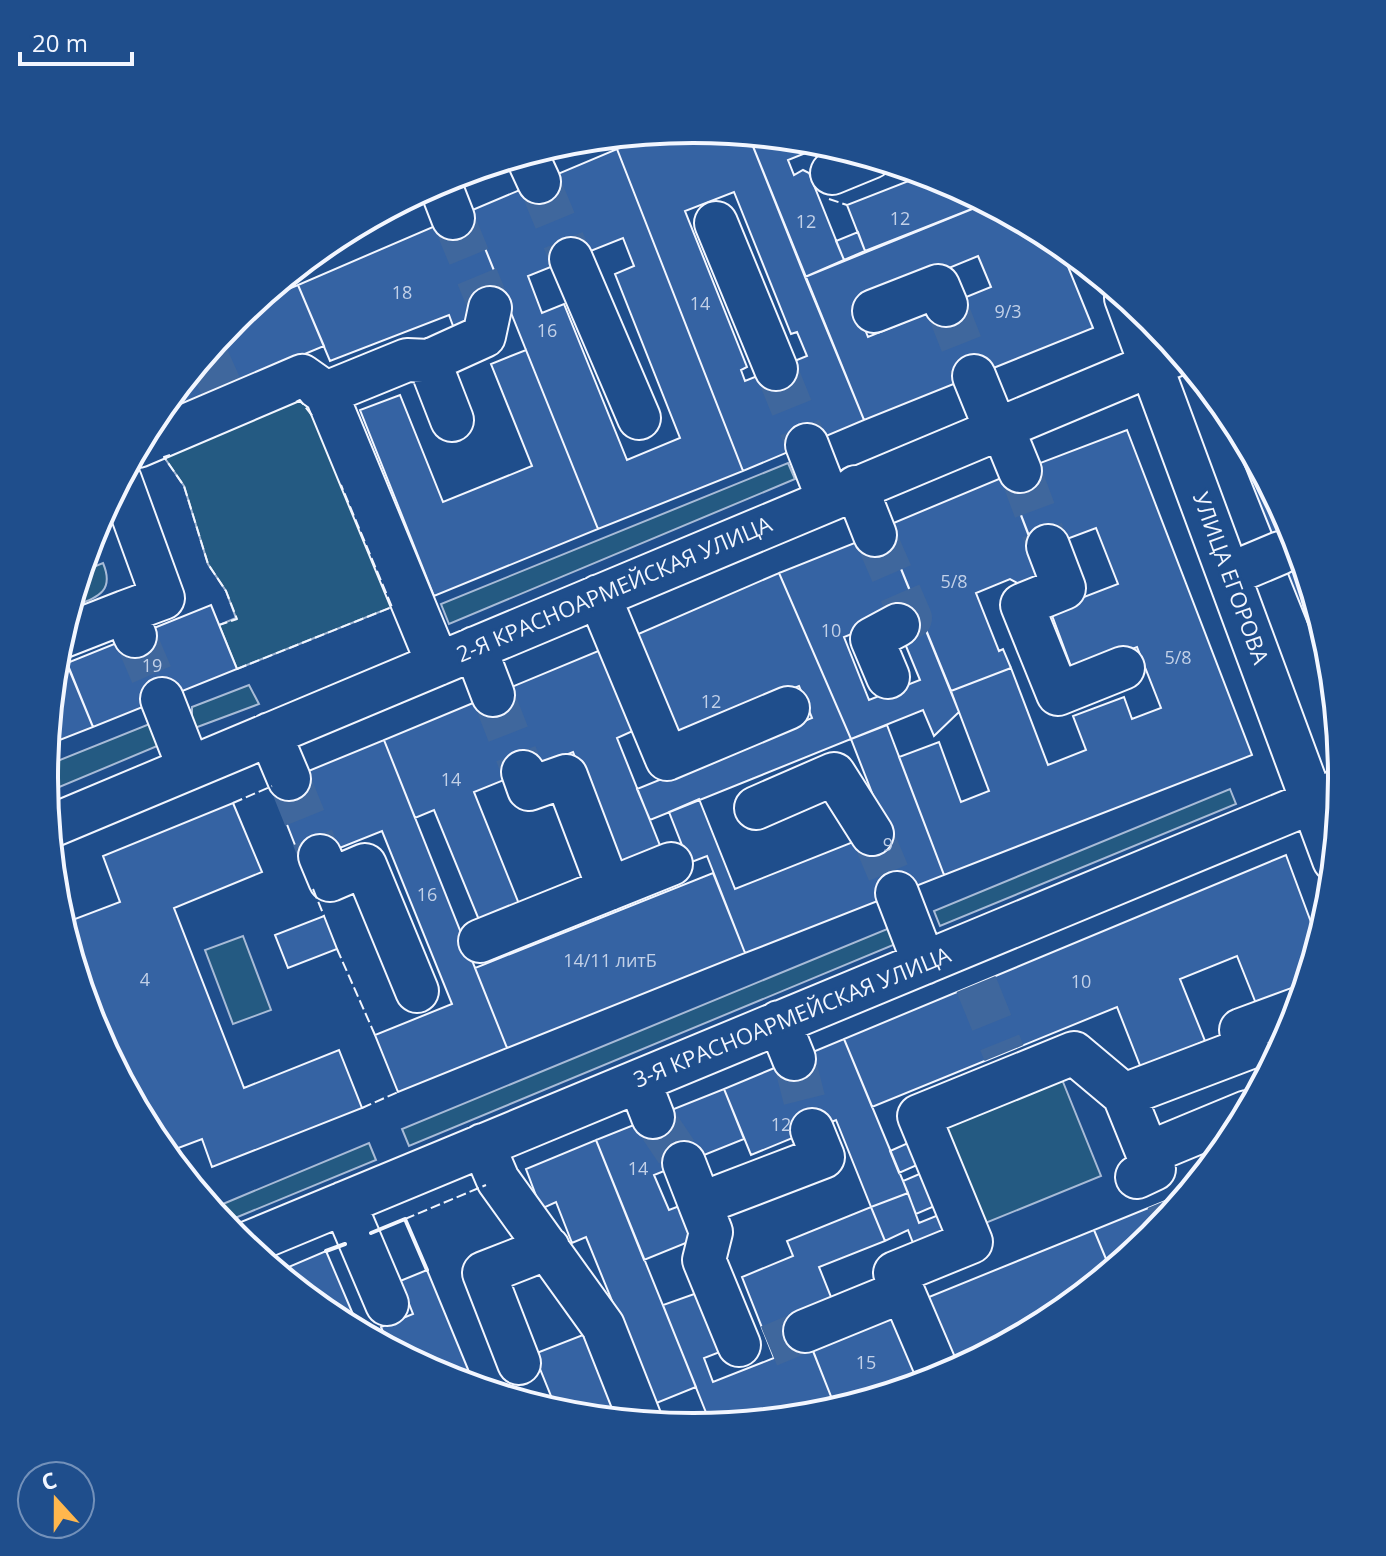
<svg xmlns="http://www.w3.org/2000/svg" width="1386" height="1556" font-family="'Open Sans',sans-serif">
	<rect width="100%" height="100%" fill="#1f4e8c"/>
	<path fill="#245a82" stroke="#a8bbd7" stroke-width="2" d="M 300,400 L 310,409 L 392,607 L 237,669 L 219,625 L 236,618 L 226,591 L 208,564 L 184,486 L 164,457 Z
		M 788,463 L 795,479 L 449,624 L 441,604 Z
		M 103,563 C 116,594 94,598 70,608 L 81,572 Z
		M 249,685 L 259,704 L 192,729 L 192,707 Z
		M 152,723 L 162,744 L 57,788 L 50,787 L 51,791 L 46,793 L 45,766 Z
		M 1230,789 L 1236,804 L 940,926 L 934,911 Z
		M 892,927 L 898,943 L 409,1146 L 402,1129 Z
		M 243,936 L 271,1010 L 233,1024 L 205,950 Z
		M 1061,1077 L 1101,1176 L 983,1224 L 943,1125 Z
		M 369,1143 L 376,1160 L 223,1223 L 211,1209 Z"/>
	<path fill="#3563a3" stroke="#f2f6ff" stroke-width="2" fill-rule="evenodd" d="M 693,129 L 748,134 L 864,420 L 743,471 L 617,149 L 658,132 ZM 734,192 L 791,334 L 797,332 L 807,356 L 745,381 L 741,370 L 747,367 L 685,211 Z
		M 748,134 L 828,144 L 788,160 L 794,175 L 803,170 L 809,173 L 844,260 L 805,277 Z
		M 617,149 L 743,471 L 598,529 L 470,211 ZM 623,238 L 634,266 L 615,274 L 680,438 L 627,460 L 564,304 L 542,313 L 528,276 Z
		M 928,174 L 987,203 L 865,251 L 847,205 L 911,180 L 923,185 Z
		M 987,203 L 1058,242 L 1093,328 L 864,420 L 805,277 ZM 978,256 L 991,287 L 868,337 L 856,306 Z
		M 470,211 L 506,300 L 456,334 L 449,315 L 330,361 L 298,285 Z
		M 858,232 L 865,251 L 844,260 L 836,241 Z
		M 298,285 L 324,346 L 211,393 L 198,363 L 234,319 L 254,303 Z
		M 526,350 L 598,529 L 434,596 L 360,410 L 400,395 L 443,502 L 532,466 L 491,364 Z
		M 198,363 L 214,402 L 154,417 Z
		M 1219,401 L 1233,418 L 1293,530 L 1330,652 L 1333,686 Z
		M 1127,430 L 1252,755 L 944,875 L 899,757 L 939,742 L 961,802 L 989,791 L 951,691 L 1011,668 L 1048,765 L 1086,750 L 1073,716 L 1124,697 L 1132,719 L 1161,708 L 1137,647 L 1073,672 L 1050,610 L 1118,584 L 1096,528 L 1035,551 L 1006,476 Z
		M 1006,476 L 1044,576 L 1021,585 L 1010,579 L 976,593 L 999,651 L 1003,649 L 1011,668 L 951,691 L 884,527 Z
		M 884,527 L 959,712 L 934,736 L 923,710 L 851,739 L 779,573 L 875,535 ZM 894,617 L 920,680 L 869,700 L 844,637 Z
		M 779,573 L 851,739 L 650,820 L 637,789 L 812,718 L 799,686 L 676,735 L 636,635 Z
		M 211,605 L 237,669 L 93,727 L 67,663 Z
		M 603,649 L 635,730 L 617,738 L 661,848 L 619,865 L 573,752 L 474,792 L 519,904 L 479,920 L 434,810 L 415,818 L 384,740 Z
		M 64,657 L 93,727 L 47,745 L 56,660 Z
		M 887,725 L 944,875 L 745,953 L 707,856 L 689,863 L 669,812 L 699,799 L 735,889 L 886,829 L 851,739 Z
		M 384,740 L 507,1048 L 398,1092 L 375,1035 L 452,1004 L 382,831 L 302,863 L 272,786 Z
		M 233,803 L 262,872 L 174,908 L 244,1088 L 339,1050 L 362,1108 L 212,1167 L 202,1139 L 165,1153 L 153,1138 L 131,1096 L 67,922 L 120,902 L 103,856 Z
		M 1286,855 L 1318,941 L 1304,987 L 1257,1006 L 1237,956 L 1180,979 L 1205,1041 L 1141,1068 L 1117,1007 L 872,1107 L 844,1039 Z
		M 713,873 L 745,953 L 507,1048 L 475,968 Z
		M 324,916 L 337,949 L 288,968 L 275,935 Z
		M 844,1039 L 908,1193 L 871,1207 L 836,1120 L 751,1155 L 724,1089 Z
		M 724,1089 L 744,1139 L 654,1175 L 669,1210 L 690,1202 L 703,1236 L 644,1260 L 596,1140 Z
		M 596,1140 L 696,1387 L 654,1404 L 586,1237 L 572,1243 L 556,1202 L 541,1209 L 526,1169 Z
		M 908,1143 L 917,1165 L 899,1173 L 890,1151 Z
		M 931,1169 L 944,1202 L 916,1214 L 903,1181 Z
		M 1190,1191 L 1152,1237 L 1111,1271 L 1094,1230 Z
		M 908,1193 L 919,1223 L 941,1214 L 947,1229 L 913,1243 L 908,1230 L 885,1241 L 871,1207 Z
		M 871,1207 L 885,1241 L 819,1267 L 835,1307 L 801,1321 L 836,1409 L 819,1415 L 711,1425 L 663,1305 L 697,1293 L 720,1352 L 704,1358 L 713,1382 L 774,1358 L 742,1277 L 793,1256 L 787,1241 Z
		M 1094,1230 L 1111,1271 L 1053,1318 L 954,1371 L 924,1299 Z
		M 326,1251 L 361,1333 L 332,1317 L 277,1272 Z
		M 427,1270 L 472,1379 L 462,1383 L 444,1377 L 390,1349 L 381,1327 L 413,1314 L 400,1281 Z
		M 894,1310 L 923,1383 L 836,1409 L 810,1343 Z
		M 588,1333 L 623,1420 L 553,1410 L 555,1406 L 534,1354 Z"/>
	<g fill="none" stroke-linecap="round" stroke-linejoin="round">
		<path stroke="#3f679d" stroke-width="42" stroke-dasharray="42 21" stroke-linecap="butt" d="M 539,182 L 571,259
			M 453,218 L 490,308
			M 946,305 L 974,376
			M 206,353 L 222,389
			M 776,369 L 807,445
			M 1020,471 L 1048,546
			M 875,535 L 911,618 L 898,625
			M 135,636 L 162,699
			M 493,695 L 523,772
			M 289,779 L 320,856
			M 872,834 L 897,893
			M 976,984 L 1004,1053
			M 794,1059 L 812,1130
			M 653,1117 L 684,1163
			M 1167,1200 L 1172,1212
			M 769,1346 L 805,1331"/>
		<g stroke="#f2f6ff" stroke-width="46">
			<path id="minor" d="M 526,154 L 539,182
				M 832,173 L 871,157
				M 439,182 L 453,218
				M 716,223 L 776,369
				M 571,259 L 639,418
				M 1126,298 L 1334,860
				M 874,311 L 938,286 L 946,305
				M 974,376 L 996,430
				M 326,393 L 407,360 L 429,361
				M 452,420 L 429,361 L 484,336 L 490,308
				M 1002,427 L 1020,471
				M 807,445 L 828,499
				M 138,446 L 302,376 L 326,393 L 438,664
				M 120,480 L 163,598 L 125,612 L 135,636
				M 856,487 L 875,535
				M 1048,546 L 1064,588 L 1022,605 L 1058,694 L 1123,668
				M 1230,574 L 1280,553
				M 599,596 L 667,759 L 788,708
				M 61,637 L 125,612
				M 475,648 L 493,695
				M 888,677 L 872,639 L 898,625
				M 162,699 L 189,768
				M 270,734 L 289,779
				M 523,772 L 529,789 L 566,776 L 609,889
				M 756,808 L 834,774 L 872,834
				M 49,827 L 1180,353
				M 320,856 L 330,880 L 365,865 L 417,991
				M 897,893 L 924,963
				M 480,941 L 671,864
				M 779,1022 L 794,1059
				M 639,1081 L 653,1117
				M 483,1145 L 498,1180 L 603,1326 L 641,1422
				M 1148,1153 L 1247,1112
				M 684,1163 L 700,1204
				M 1137,1177 L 1154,1169 L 1124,1095 L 1248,1048 L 1241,1030 L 1298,1009
				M 344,1203 L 387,1304
				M 243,1245 L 1341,790
				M 805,1331 L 903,1291
				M 739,1345 L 704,1260 L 711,1232 L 700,1204 L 823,1157 L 812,1130
				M 519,1363 L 484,1273 L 548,1248
				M 940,1378 L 895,1273 L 971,1242 L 919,1116 L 1074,1053 L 1124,1095"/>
		</g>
		<use href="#minor" stroke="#1f4e8c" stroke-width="42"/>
		<path stroke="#f2f6ff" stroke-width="2" stroke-dasharray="10 4" stroke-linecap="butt" d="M 829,199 L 847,205
			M 296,402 L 300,400 L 314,418
			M 170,455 L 164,457 L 184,486 L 208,564 L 226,591 L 237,619 L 219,625
			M 237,669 L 392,607 L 341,485
			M 233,803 L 272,786
			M 313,889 L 324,916
			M 337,949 L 375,1035
			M 362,1108 L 398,1092
			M 405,1219 L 486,1185
			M 472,1379 L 475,1387"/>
		<path stroke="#f2f6ff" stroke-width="4" d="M 371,1233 L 405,1219 L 427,1270
			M 326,1251 L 345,1244"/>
	</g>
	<g text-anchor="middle" stroke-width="6" stroke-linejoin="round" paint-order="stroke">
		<g font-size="18" fill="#c3d1e8">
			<text x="900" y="225">12</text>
			<text x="806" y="228">12</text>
			<text x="402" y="299">18</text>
			<text x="700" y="310">14</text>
			<text x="1008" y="318">9/3</text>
			<text x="547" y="337">16</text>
			<text x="954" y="588">5/8</text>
			<text x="831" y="637">10</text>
			<text x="1178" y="664">5/8</text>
			<text x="152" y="672">19</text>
			<text x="711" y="708">12</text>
			<text x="451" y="786">14</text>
			<text x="888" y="851">9</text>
			<text x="427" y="901">16</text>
			<text x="610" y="967">14/11 литБ</text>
			<text x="145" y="986">4</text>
			<text x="1081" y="988">10</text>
			<text x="781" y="1131">12</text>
			<text x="638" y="1175">14</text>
			<text x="866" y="1369">15</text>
		</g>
		<g font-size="22" fill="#f2f6ff" stroke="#1f4e8c">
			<text transform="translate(1231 578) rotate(70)" y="8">УЛИЦА ЕГОРОВА</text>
			<text transform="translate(614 589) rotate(-23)" y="8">2-Я КРАСНОАРМЕЙСКАЯ УЛИЦА</text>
			<text transform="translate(792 1017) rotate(-22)" y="8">3-Я КРАСНОАРМЕЙСКАЯ УЛИЦА</text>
		</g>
	</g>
	<path d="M0 0H1386V1556H0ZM58 778a635 635 0 1 1 1270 0a635 635 0 1 1-1270 0Z" fill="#1f4e8c" fill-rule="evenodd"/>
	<path fill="none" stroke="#f2f6ff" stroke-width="4" d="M58 778a635 635 0 1 1 1270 0a635 635 0 1 1-1270 0Z"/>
	<g transform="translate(56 1500) rotate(339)"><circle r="38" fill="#1f4e8c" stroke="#7391ba" stroke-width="2"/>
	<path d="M0-6L14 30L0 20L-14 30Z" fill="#ffb74d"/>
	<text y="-12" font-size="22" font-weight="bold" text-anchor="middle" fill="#f2f6ff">С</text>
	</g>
	<path d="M20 52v12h112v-12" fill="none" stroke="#f2f6ff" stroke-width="4"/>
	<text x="32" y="52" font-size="24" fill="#f2f6ff" stroke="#1f4e8c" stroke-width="6" paint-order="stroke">20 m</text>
</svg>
